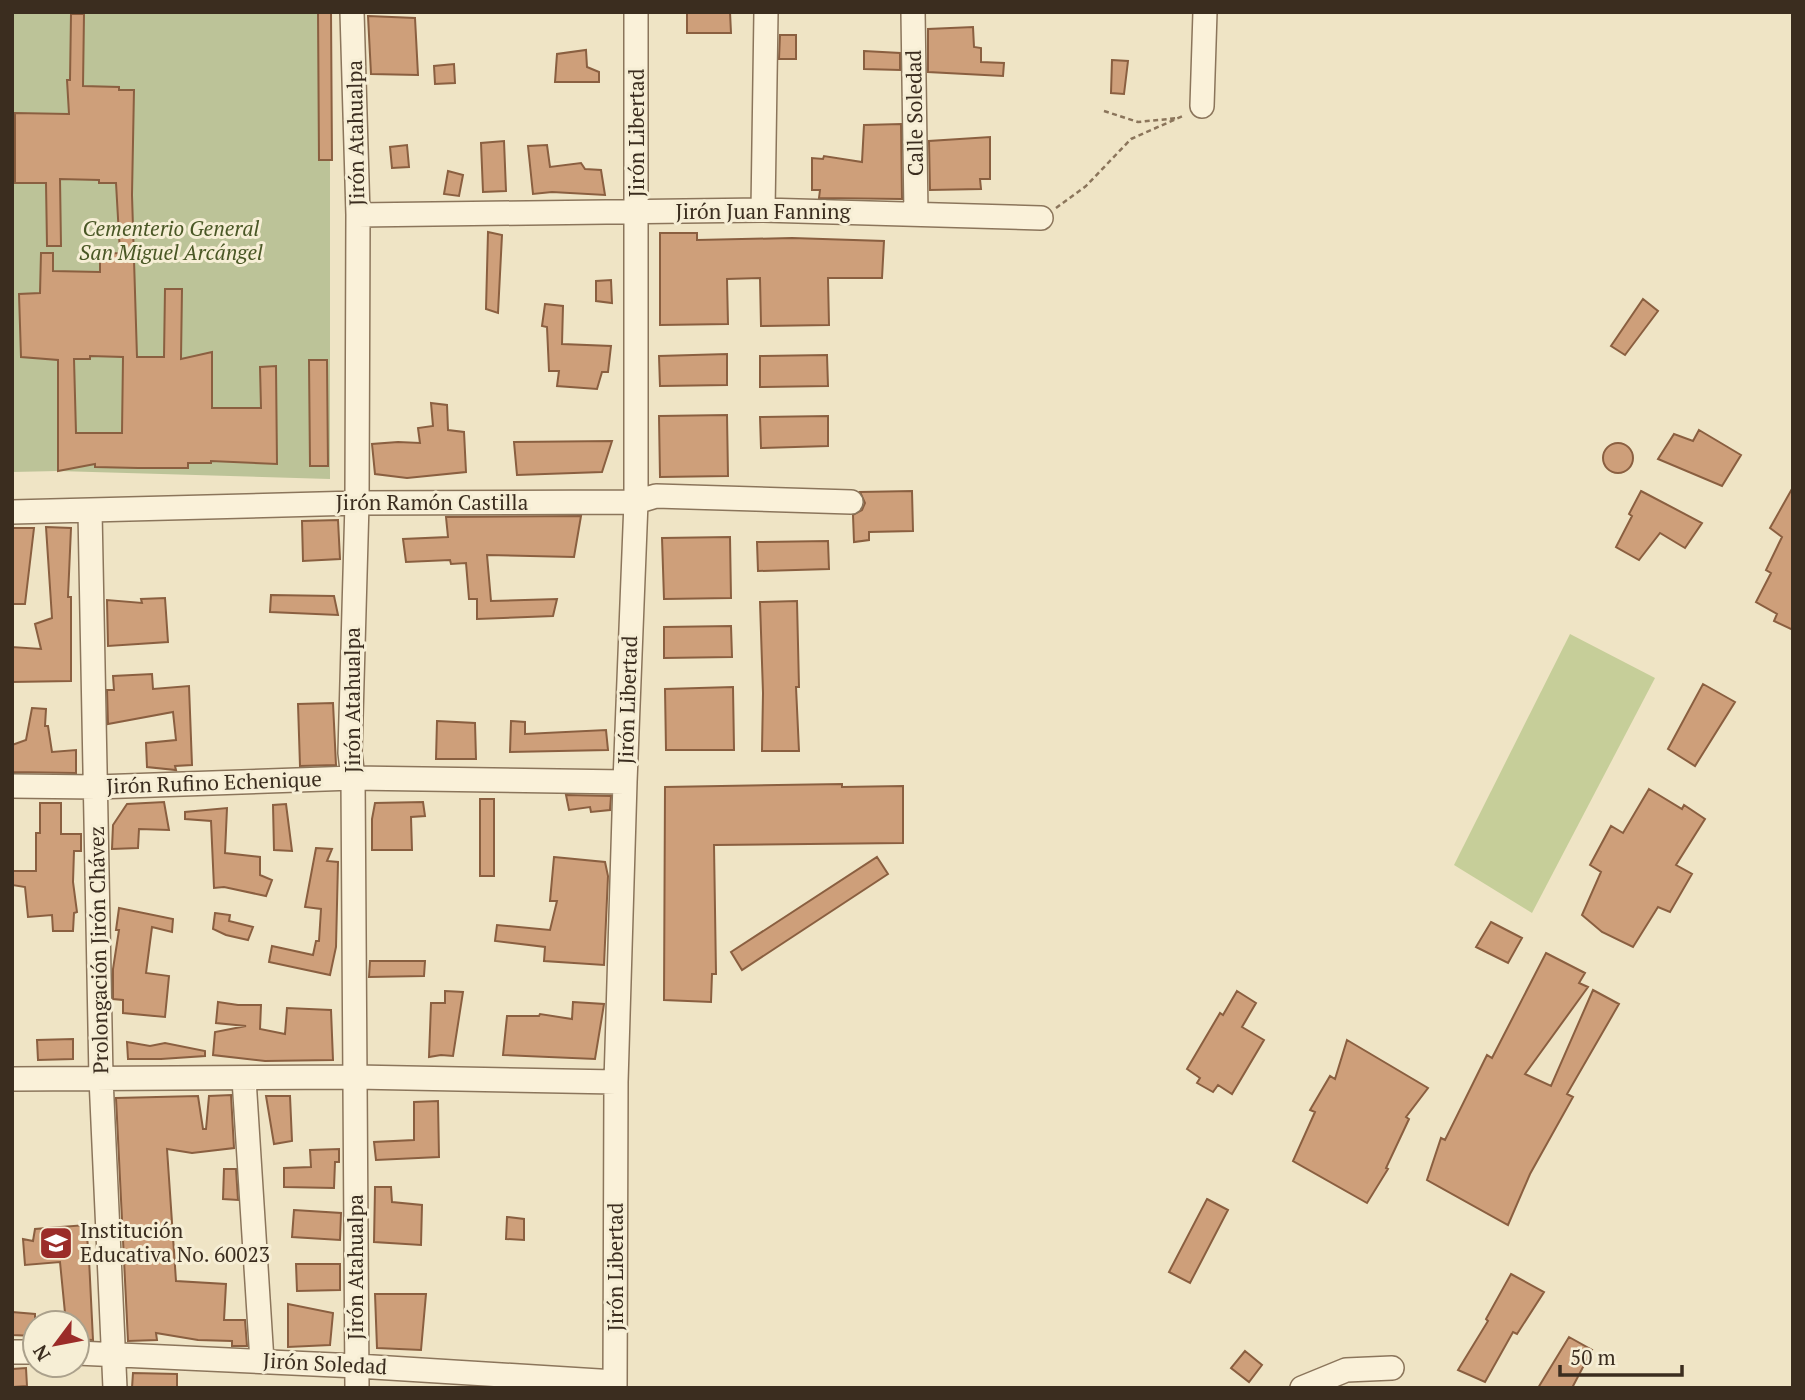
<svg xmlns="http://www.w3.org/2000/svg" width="1805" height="1400" font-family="'PT Serif',serif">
	<rect width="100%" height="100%" fill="#efe4c5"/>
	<path fill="#c6ce99" d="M 1570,634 L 1655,678 L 1532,913 L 1454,865 Z"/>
	<path fill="#bcc398" d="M 12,12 L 330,12 L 330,479 L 58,471 L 12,472 Z"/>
	<path fill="#ce9f7a" stroke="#8a5f40" stroke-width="2" fill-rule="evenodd" d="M 318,12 L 331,12 L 332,160 L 319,160 Z
		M 687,12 L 730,12 L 731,33 L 687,33 Z
		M 71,14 L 84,14 L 83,86 L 119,87 L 119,90 L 134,90 L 132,195 L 137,357 L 164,357 L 165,289 L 182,289 L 181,359 L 212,352 L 212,408 L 261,408 L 260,367 L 276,366 L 277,464 L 211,461 L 211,463 L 188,463 L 188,468 L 138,468 L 95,467 L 95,464 L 58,471 L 58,360 L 21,357 L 19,294 L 40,293 L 41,253 L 53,253 L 53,271 L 100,272 L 100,254 L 120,253 L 116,183 L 99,183 L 99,180 L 60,179 L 61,246 L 47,246 L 46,183 L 15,183 L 15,113 L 69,114 L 67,80 L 70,80 ZM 90,356 L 123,357 L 122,433 L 76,433 L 74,359 L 90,359 Z
		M 368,16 L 415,18 L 418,75 L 371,74 Z
		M 973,27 L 974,47 L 981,48 L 981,62 L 1004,63 L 1003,76 L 928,72 L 928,29 Z
		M 780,35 L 796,35 L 796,59 L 779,59 Z
		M 586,50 L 587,67 L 599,72 L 599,82 L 555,82 L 557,54 Z
		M 864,51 L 900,53 L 900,70 L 864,69 Z
		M 1112,60 L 1128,61 L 1124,94 L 1111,93 Z
		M 454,64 L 455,83 L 435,84 L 434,66 Z
		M 901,124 L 902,199 L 819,198 L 820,190 L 812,190 L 812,158 L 823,159 L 824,156 L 862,162 L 864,125 Z
		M 990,137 L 990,179 L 980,179 L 981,189 L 930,190 L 929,141 Z
		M 504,141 L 506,191 L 483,192 L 481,143 Z
		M 407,145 L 409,167 L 392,168 L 390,147 Z
		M 547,145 L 550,167 L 581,163 L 585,169 L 601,170 L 605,195 L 552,192 L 533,194 L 528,146 Z
		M 448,171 L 463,175 L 459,196 L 444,194 Z
		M 488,232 L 502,235 L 498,313 L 486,309 Z
		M 660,233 L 697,233 L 697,240 L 792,238 L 884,241 L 882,278 L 828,278 L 829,325 L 761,326 L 760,278 L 727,279 L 728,324 L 660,325 Z
		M 611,280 L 612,303 L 596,301 L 596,281 Z
		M 1643,299 L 1658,311 L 1625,355 L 1611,346 Z
		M 545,304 L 563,306 L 562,344 L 611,346 L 608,372 L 602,372 L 597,389 L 557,386 L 559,371 L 549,371 L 547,327 L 542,326 Z
		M 727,354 L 727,385 L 660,386 L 659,356 Z
		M 827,355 L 828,386 L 760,387 L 760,356 Z
		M 309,360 L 327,360 L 328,466 L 310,466 Z
		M 431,403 L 447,405 L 448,430 L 464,432 L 466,472 L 407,478 L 375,474 L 372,444 L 398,442 L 420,443 L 418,428 L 433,426 Z
		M 727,415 L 728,476 L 660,477 L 659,416 Z
		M 828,416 L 828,446 L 761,448 L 760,417 Z
		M 1699,430 L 1741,455 L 1722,486 L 1658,459 L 1674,434 L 1693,441 Z
		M 612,441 L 602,472 L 517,475 L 514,442 Z
		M1603 458a15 15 0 1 1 30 0a15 15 0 1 1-30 0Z
		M 1793,487 L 1793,630 L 1774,621 L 1777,614 L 1756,602 L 1771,573 L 1766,570 L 1782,537 L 1770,528 Z
		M 912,491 L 913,531 L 869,532 L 869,540 L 854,542 L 853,515 L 862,510 L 865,503 L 860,492 Z
		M 1641,491 L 1702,523 L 1685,548 L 1660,533 L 1639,560 L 1616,547 L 1632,516 L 1629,514 Z
		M 581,516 L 574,557 L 487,555 L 491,601 L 557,599 L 553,616 L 477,619 L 477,599 L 469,599 L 466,563 L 451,564 L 450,560 L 406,562 L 403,539 L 448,537 L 446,517 Z
		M 338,520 L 340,559 L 303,561 L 302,521 Z
		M 46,527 L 71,528 L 68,597 L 71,597 L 71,681 L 12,682 L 12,647 L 41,649 L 35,624 L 52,618 Z
		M 12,528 L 34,528 L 25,604 L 12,604 Z
		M 730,537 L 731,598 L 664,599 L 662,538 Z
		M 828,541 L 829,569 L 758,571 L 757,542 Z
		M 271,595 L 334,596 L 338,615 L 270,612 Z
		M 165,598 L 168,642 L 108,646 L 107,600 L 142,603 L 141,599 Z
		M 797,601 L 799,687 L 796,687 L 799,751 L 762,751 L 763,693 L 760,602 Z
		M 731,626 L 732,657 L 664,658 L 664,627 Z
		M 152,674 L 153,689 L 189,686 L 192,765 L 175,766 L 176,770 L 147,767 L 146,743 L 176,740 L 173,712 L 108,724 L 107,690 L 114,690 L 113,676 Z
		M 1703,684 L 1735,702 L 1695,766 L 1668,749 Z
		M 733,687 L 734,750 L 666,750 L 665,689 Z
		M 333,703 L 336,765 L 300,766 L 298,704 Z
		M 32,708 L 46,709 L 45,726 L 48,726 L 52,752 L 76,750 L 76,773 L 12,772 L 12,745 L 26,740 Z
		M 437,721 L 475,723 L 476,759 L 436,759 Z
		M 511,721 L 525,722 L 525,734 L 606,730 L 608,750 L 510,752 Z
		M 842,784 L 842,787 L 903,786 L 903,843 L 714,845 L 716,974 L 712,974 L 711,1002 L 664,1000 L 665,787 Z
		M 1649,789 L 1682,809 L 1684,805 L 1705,819 L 1676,865 L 1692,874 L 1670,912 L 1658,907 L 1633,947 L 1602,932 L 1582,915 L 1601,872 L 1590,865 L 1611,826 L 1623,833 Z
		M 566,795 L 611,796 L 610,810 L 591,812 L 590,807 L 569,810 Z
		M 480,799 L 494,799 L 494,876 L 480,876 Z
		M 164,802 L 169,830 L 139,829 L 138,848 L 112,849 L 113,825 L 127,804 Z
		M 423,802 L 425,816 L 411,817 L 412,850 L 372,850 L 372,819 L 375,803 Z
		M 40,803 L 61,803 L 61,834 L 81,834 L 81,851 L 74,851 L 73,882 L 77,912 L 74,913 L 73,931 L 53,931 L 52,915 L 28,917 L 25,887 L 12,885 L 12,871 L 36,871 L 36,833 L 40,833 Z
		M 286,804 L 292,851 L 274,850 L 273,805 Z
		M 227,808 L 225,853 L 260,857 L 260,875 L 272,880 L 266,896 L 224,887 L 214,888 L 211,821 L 185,819 L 185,812 Z
		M 316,848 L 332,849 L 327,861 L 338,862 L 336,947 L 330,975 L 269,962 L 272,946 L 313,955 L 316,941 L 319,941 L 321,909 L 305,907 Z
		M 554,857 L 605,862 L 608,876 L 604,965 L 544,961 L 545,947 L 495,941 L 497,925 L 550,930 L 557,901 L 550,901 Z
		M 877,857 L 888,874 L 742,970 L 731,952 Z
		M 119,908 L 173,919 L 172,932 L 152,927 L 146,973 L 169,976 L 165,1017 L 123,1013 L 123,1000 L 113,999 L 113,969 L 119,930 L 116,930 Z
		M 215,913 L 230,915 L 229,921 L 253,927 L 248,940 L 226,935 L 213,929 Z
		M 1491,922 L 1522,938 L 1508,963 L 1476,947 Z
		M 1546,953 L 1585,973 L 1579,983 L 1588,987 L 1525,1074 L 1551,1086 L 1593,990 L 1619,1004 L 1567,1094 L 1573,1097 L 1530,1174 L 1508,1225 L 1427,1180 L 1441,1138 L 1445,1140 L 1487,1055 L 1492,1058 Z
		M 370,961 L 425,961 L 424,976 L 369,977 Z
		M 445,991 L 463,992 L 453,1056 L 441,1055 L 429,1057 L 431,1003 L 445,1003 Z
		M 1237,991 L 1256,1003 L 1242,1027 L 1264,1040 L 1232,1094 L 1218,1085 L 1213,1092 L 1197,1083 L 1200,1078 L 1187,1069 L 1220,1013 L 1223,1015 Z
		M 218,1002 L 238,1005 L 261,1005 L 260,1029 L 285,1034 L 287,1008 L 331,1010 L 333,1060 L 265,1061 L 213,1055 L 215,1032 L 246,1026 L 216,1023 Z
		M 573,1002 L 604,1004 L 595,1059 L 503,1055 L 507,1016 L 539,1016 L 540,1014 L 572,1019 Z
		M 73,1039 L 73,1059 L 38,1060 L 37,1040 Z
		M 1347,1040 L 1428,1088 L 1406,1117 L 1409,1119 L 1386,1168 L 1388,1169 L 1367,1203 L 1293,1161 L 1315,1112 L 1310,1110 L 1330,1076 L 1335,1079 Z
		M 127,1042 L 150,1046 L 165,1043 L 205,1051 L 205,1056 L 161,1059 L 128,1059 Z
		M 231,1095 L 234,1148 L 192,1153 L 167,1149 L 176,1281 L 226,1284 L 224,1320 L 245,1320 L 247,1346 L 232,1346 L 232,1341 L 198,1340 L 156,1333 L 157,1340 L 128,1341 L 116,1098 L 198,1096 L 203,1129 L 206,1129 L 209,1096 Z
		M 266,1096 L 290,1096 L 292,1141 L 274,1144 Z
		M 438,1101 L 439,1157 L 376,1160 L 374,1142 L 414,1140 L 414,1102 Z
		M 339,1149 L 339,1162 L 335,1162 L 334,1188 L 284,1187 L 284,1168 L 311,1167 L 310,1150 Z
		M 224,1169 L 236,1169 L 238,1200 L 223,1199 Z
		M 375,1187 L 391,1187 L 392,1202 L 422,1205 L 421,1245 L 374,1242 Z
		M 1207,1199 L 1228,1210 L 1190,1283 L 1169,1272 Z
		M 294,1210 L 341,1213 L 340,1240 L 292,1237 Z
		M 507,1217 L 524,1219 L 524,1240 L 506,1239 Z
		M 86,1225 L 89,1259 L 93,1340 L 77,1339 L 77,1323 L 66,1323 L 60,1262 L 25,1265 L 23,1239 L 33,1241 L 35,1229 Z
		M 296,1264 L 340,1264 L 340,1290 L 297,1291 Z
		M 1511,1274 L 1544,1292 L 1517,1334 L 1513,1332 L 1485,1382 L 1458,1370 L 1488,1321 L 1486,1319 Z
		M 375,1294 L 426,1294 L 421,1350 L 377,1348 Z
		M 288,1304 L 333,1313 L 330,1345 L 288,1347 Z
		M 12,1312 L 35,1314 L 35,1336 L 12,1335 Z
		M 1569,1337 L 1592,1350 L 1572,1388 L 1538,1388 Z
		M 1245,1351 L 1262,1365 L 1249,1382 L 1231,1368 Z
		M 26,1368 L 27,1386 L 12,1387 L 12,1369 Z
		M 133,1373 L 177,1374 L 177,1388 L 132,1388 Z"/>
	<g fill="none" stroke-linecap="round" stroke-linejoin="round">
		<g stroke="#8b755b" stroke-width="26">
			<path id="minor" d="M 352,12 L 358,215 L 357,503 L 350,753 L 353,778 L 357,1388
				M 913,12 L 916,214
				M 1202,106 L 1205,12
				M 763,210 L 766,12
				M 358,215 L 763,210 L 1041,218
				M 90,511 L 101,1078 L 115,1388
				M 12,512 L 357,503 L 636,502 L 656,496 L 851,502
				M 12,786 L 96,787 L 353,778 L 625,782
				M 12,1079 L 356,1077 L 616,1082
				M 244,1079 L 262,1361
				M 12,1352 L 35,1352
				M 77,1353 L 357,1366 L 615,1382
				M 615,1388 L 616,1082 L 625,782 L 636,502 L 636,12
				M 1302,1388 L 1346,1370 L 1392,1368"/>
		</g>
		<path stroke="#8b755b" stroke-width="2.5" stroke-dasharray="5 3.5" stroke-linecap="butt" d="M 1104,111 L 1138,122 L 1178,118
			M 1056,208 L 1086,186 L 1131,139 L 1185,115"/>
		<use href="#minor" stroke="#faf1d9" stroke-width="23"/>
	</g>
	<defs>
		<g id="school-square" transform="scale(1.75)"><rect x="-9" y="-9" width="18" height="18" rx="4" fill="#9b2c29" stroke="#f6eed5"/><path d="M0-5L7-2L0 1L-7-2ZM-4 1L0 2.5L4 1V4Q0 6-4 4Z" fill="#fff"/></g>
	</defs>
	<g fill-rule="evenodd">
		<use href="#school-square" x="56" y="1243"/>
	</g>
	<g text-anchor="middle" stroke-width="6" stroke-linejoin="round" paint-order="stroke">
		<g font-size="21" fill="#3b2d1f" stroke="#f6eed5">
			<text transform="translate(915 113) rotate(-91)" y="7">Calle Soledad</text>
			<text transform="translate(356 133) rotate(-91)" y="7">Jirón Atahualpa</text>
			<text transform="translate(637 133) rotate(-90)" y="7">Jirón Libertad</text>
			<text x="763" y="219">Jirón Juan Fanning</text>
			<text x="432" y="510">Jirón Ramón Castilla</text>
			<text transform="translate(353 700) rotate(-90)" y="7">Jirón Atahualpa</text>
			<text transform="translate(628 700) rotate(-88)" y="7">Jirón Libertad</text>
			<text transform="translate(214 783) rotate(-2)" y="7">Jirón Rufino Echenique</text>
			<text transform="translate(99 950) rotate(-91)" y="7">Prolongación Jirón Chávez</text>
			<text transform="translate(356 1267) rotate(-90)" y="7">Jirón Atahualpa</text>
			<text transform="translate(616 1267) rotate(-90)" y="7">Jirón Libertad</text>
			<text transform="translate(325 1364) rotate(3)" y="7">Jirón Soledad</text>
		</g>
		<g font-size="21" font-style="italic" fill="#495725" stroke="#f6eed5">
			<text x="171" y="236">Cementerio General<tspan x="171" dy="24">San Miguel Arcángel</tspan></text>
		</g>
		<g font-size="21" fill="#3b2d1f" stroke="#f6eed5" text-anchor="start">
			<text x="80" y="1238">Institución<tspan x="80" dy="24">Educativa No. 60023</tspan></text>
		</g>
	</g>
	<rect width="1805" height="1400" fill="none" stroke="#3b2d1f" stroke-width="28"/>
	<g transform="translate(56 1344) rotate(238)"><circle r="33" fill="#f6eed5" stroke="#aba18c" stroke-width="2"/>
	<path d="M0-5L12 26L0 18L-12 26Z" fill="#9b2c29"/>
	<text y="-10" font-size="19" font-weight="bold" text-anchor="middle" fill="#3b2d1f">N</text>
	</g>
	<path d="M1560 1365v10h122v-10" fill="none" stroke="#3b2d1f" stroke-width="3.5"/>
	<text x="1570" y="1365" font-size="21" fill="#3b2d1f" stroke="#f6eed5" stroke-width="5" paint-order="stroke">50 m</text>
</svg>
